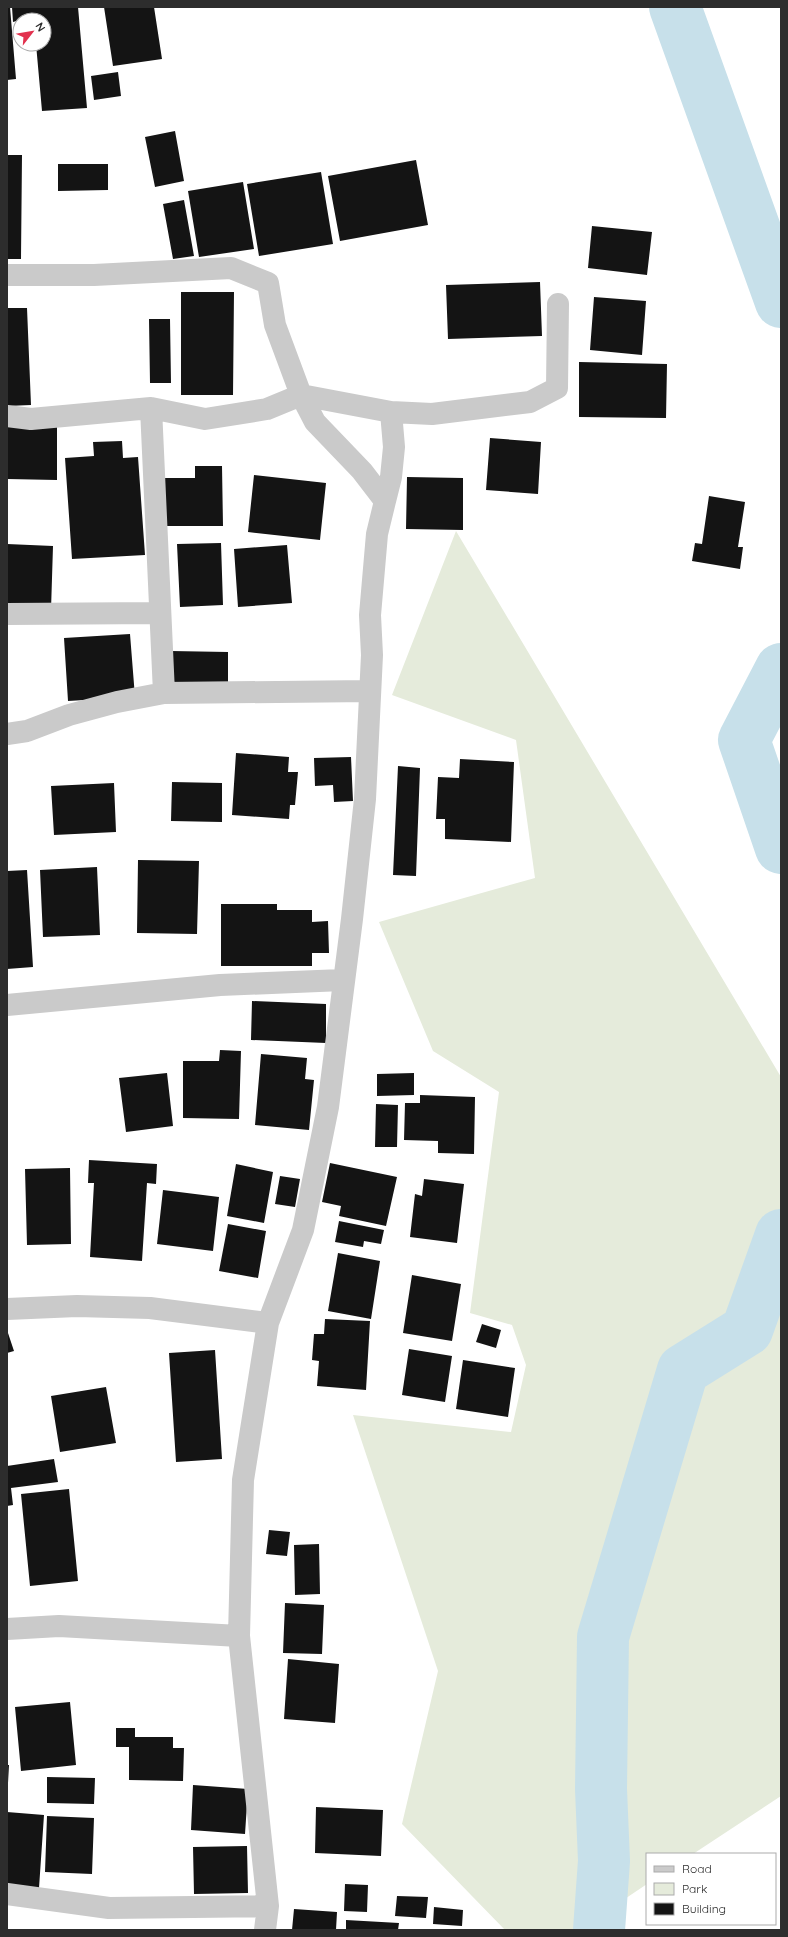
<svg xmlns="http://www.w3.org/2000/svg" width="788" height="1937" font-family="Quicksand,sans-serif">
	<rect width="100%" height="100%" fill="#fff"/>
	<path fill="#e5ebdb" d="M 456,531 L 781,1077 L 781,1796 L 693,1854 L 647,1854 L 647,1884 L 589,1923 L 574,1930 L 505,1930 L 402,1824 L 438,1671 L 353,1415 L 511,1432 L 526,1365 L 512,1325 L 470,1313 L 499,1092 L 433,1051 L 379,922 L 535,878 L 516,740 L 392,695 Z"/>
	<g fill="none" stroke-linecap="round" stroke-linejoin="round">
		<path stroke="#c7e0ea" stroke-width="52" d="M 675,7 L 781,302
			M 781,669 L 744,740 L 781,848
			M 599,1930 L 604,1861 L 601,1789 L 603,1637 L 683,1370 L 747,1330 L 781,1235"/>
	</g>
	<path fill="#141414" d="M 7,7 L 10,7 L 16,79 L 7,80 Z
		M 12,7 L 78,7 L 87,108 L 42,111 L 36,44 L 44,44 L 44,20 L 20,20 L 13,22 Z
		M 104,7 L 154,7 L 162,59 L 113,66 Z
		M 118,72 L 121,96 L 94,100 L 91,76 Z
		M 175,131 L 184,181 L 155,187 L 145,137 Z
		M 7,155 L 22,155 L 21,259 L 7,259 Z
		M 416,160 L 428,225 L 340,241 L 328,176 Z
		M 58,164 L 108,164 L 108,190 L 58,191 Z
		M 321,172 L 333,244 L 259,256 L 247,184 Z
		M 243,182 L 254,249 L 199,257 L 188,191 Z
		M 184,200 L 194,256 L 173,259 L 163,204 Z
		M 592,226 L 652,232 L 647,275 L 588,268 Z
		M 540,282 L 542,336 L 448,339 L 446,285 Z
		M 181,292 L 234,292 L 233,395 L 181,395 Z
		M 594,297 L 646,301 L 642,355 L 590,350 Z
		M 7,308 L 27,308 L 31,405 L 7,406 Z
		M 149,319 L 170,319 L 171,383 L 150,383 Z
		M 579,362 L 667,364 L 666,418 L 579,417 Z
		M 7,425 L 57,426 L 57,480 L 7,479 Z
		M 490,438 L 541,442 L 538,494 L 486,490 Z
		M 122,441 L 123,458 L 138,457 L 145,555 L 72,559 L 65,458 L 94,456 L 93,442 Z
		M 195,466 L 222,466 L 223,526 L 162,526 L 162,478 L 195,478 Z
		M 254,475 L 326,483 L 320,540 L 248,532 Z
		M 407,477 L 463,478 L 463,530 L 406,529 Z
		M 709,496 L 745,502 L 738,547 L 743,547 L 740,569 L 692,561 L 695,543 L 702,544 Z
		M 221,543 L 223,605 L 180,607 L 177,544 Z
		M 7,544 L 53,546 L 51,610 L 7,608 Z
		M 287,545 L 292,603 L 238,607 L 234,549 Z
		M 130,634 L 135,697 L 68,701 L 64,638 Z
		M 171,651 L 228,652 L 228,690 L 171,690 Z
		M 236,753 L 289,757 L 288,772 L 298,772 L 295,805 L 290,805 L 289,819 L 232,815 Z
		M 351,757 L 353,801 L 334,802 L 333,785 L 315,786 L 314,758 Z
		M 460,759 L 514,762 L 511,842 L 445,839 L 445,819 L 436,819 L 438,777 L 459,778 Z
		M 398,766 L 420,768 L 416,876 L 393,875 Z
		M 172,782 L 222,783 L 222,822 L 171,821 Z
		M 114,783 L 116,832 L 54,835 L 51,786 Z
		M 138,860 L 199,861 L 197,934 L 137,933 Z
		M 97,867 L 100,935 L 43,937 L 40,870 Z
		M 27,870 L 33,967 L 7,969 L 7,871 Z
		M 221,904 L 277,904 L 277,910 L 312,910 L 312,922 L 328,921 L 329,953 L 312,953 L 312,966 L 221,966 Z
		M 252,1001 L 326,1004 L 326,1043 L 251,1040 Z
		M 220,1050 L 241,1051 L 239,1119 L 183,1118 L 183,1061 L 219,1061 Z
		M 261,1054 L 307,1058 L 305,1079 L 314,1080 L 309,1130 L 255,1125 Z
		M 167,1073 L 173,1126 L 126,1132 L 119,1078 Z
		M 414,1073 L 414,1095 L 377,1096 L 377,1074 Z
		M 420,1095 L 475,1097 L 474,1154 L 438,1153 L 438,1141 L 404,1140 L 405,1103 L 420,1103 Z
		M 376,1104 L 398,1105 L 397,1147 L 375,1147 Z
		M 89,1160 L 157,1164 L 156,1184 L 147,1183 L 142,1261 L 90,1257 L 94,1183 L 88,1183 Z
		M 330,1163 L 397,1177 L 386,1226 L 339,1216 L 341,1206 L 322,1202 Z
		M 236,1164 L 273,1172 L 264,1223 L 227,1216 Z
		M 70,1168 L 71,1244 L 27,1245 L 25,1169 Z
		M 280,1176 L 300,1179 L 295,1207 L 275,1204 Z
		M 424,1179 L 464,1184 L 457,1243 L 410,1237 L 415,1194 L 422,1196 Z
		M 163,1190 L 219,1197 L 213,1251 L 157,1244 Z
		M 339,1221 L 384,1230 L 381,1244 L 364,1241 L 363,1247 L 335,1242 Z
		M 228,1224 L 266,1231 L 258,1278 L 219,1271 Z
		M 338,1253 L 380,1261 L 371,1319 L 328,1311 Z
		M 412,1275 L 461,1284 L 452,1341 L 403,1333 Z
		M 325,1319 L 370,1321 L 366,1390 L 317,1386 L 319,1361 L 312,1360 L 314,1334 L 324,1334 Z
		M 482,1324 L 501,1330 L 496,1348 L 476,1342 Z
		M 7,1330 L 14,1351 L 7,1353 Z
		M 409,1349 L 452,1356 L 445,1402 L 402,1395 Z
		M 215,1350 L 222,1459 L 176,1462 L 169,1353 Z
		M 463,1360 L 515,1368 L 508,1417 L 456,1409 Z
		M 106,1387 L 116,1443 L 60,1452 L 51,1396 Z
		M 54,1459 L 58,1482 L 11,1488 L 13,1505 L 7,1506 L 7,1466 Z
		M 69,1489 L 78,1581 L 30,1586 L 21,1494 Z
		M 269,1530 L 290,1532 L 287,1556 L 266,1554 Z
		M 319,1544 L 320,1594 L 295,1595 L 294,1545 Z
		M 285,1603 L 324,1605 L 322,1654 L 283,1653 Z
		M 288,1659 L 339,1664 L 335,1723 L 284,1719 Z
		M 70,1702 L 76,1765 L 21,1771 L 15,1707 Z
		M 116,1728 L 135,1728 L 135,1737 L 173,1737 L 173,1748 L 184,1748 L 183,1781 L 129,1780 L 129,1747 L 116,1747 Z
		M 7,1765 L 9,1765 L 8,1783 L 7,1783 Z
		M 47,1777 L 95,1778 L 94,1804 L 47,1803 Z
		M 193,1785 L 248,1789 L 245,1834 L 191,1830 Z
		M 316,1807 L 383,1810 L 381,1856 L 315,1853 Z
		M 7,1812 L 44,1815 L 39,1888 L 7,1886 Z
		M 47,1816 L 94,1818 L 92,1874 L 45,1872 Z
		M 247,1846 L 248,1893 L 194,1894 L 193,1847 Z
		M 345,1884 L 368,1885 L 367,1912 L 344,1911 Z
		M 397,1896 L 428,1897 L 426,1918 L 395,1916 Z
		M 434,1907 L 463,1910 L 462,1926 L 433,1924 Z
		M 294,1909 L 337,1912 L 336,1930 L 292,1930 Z
		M 346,1920 L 399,1923 L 398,1930 L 346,1930 Z"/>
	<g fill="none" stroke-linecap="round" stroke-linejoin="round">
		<path stroke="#cacaca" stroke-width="22" d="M 7,275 L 94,275 L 231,268 L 268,283 L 275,325 L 301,395 L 315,422 L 362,471 L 385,501 L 377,534 L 370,615 L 372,655 L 365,799 L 352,919 L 328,1107 L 303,1230 L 268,1323 L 243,1480 L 239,1636 L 268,1906 L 265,1930
			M 151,408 L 164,693
			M 7,416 L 31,419 L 151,408 L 205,419 L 267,409 L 301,395 L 391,412 L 432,414 L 530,402 L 557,388 L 558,304
			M 385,501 L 391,477 L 394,447 L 391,412
			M 7,614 L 160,613
			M 7,734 L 27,731 L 69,715 L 117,702 L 164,693 L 370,691
			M 7,1005 L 220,985 L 343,980
			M 7,1309 L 77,1306 L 150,1308 L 268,1323
			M 7,1629 L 59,1626 L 239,1636
			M 7,1894 L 109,1908 L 268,1906"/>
	</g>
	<rect width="788" height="1937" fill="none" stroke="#2d2d2d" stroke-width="16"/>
	<rect x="646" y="1853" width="130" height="72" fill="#ffffff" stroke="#ababab"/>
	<rect x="654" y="1866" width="20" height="6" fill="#cacaca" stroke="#ababab"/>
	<text x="682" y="1873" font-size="12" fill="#2d2d2d">Road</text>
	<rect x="654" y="1883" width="20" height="12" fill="#e5ebdb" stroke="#ababab"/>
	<text x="682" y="1893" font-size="12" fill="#2d2d2d">Park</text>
	<rect x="654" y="1903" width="20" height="12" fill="#141414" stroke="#ababab"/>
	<text x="682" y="1913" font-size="12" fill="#2d2d2d">Building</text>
	<g transform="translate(32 32) rotate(59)"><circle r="19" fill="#ffffff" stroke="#ababab"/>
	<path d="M0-3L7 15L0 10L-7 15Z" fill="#e2314e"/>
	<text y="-6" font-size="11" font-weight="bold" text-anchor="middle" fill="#2d2d2d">N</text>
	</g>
</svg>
